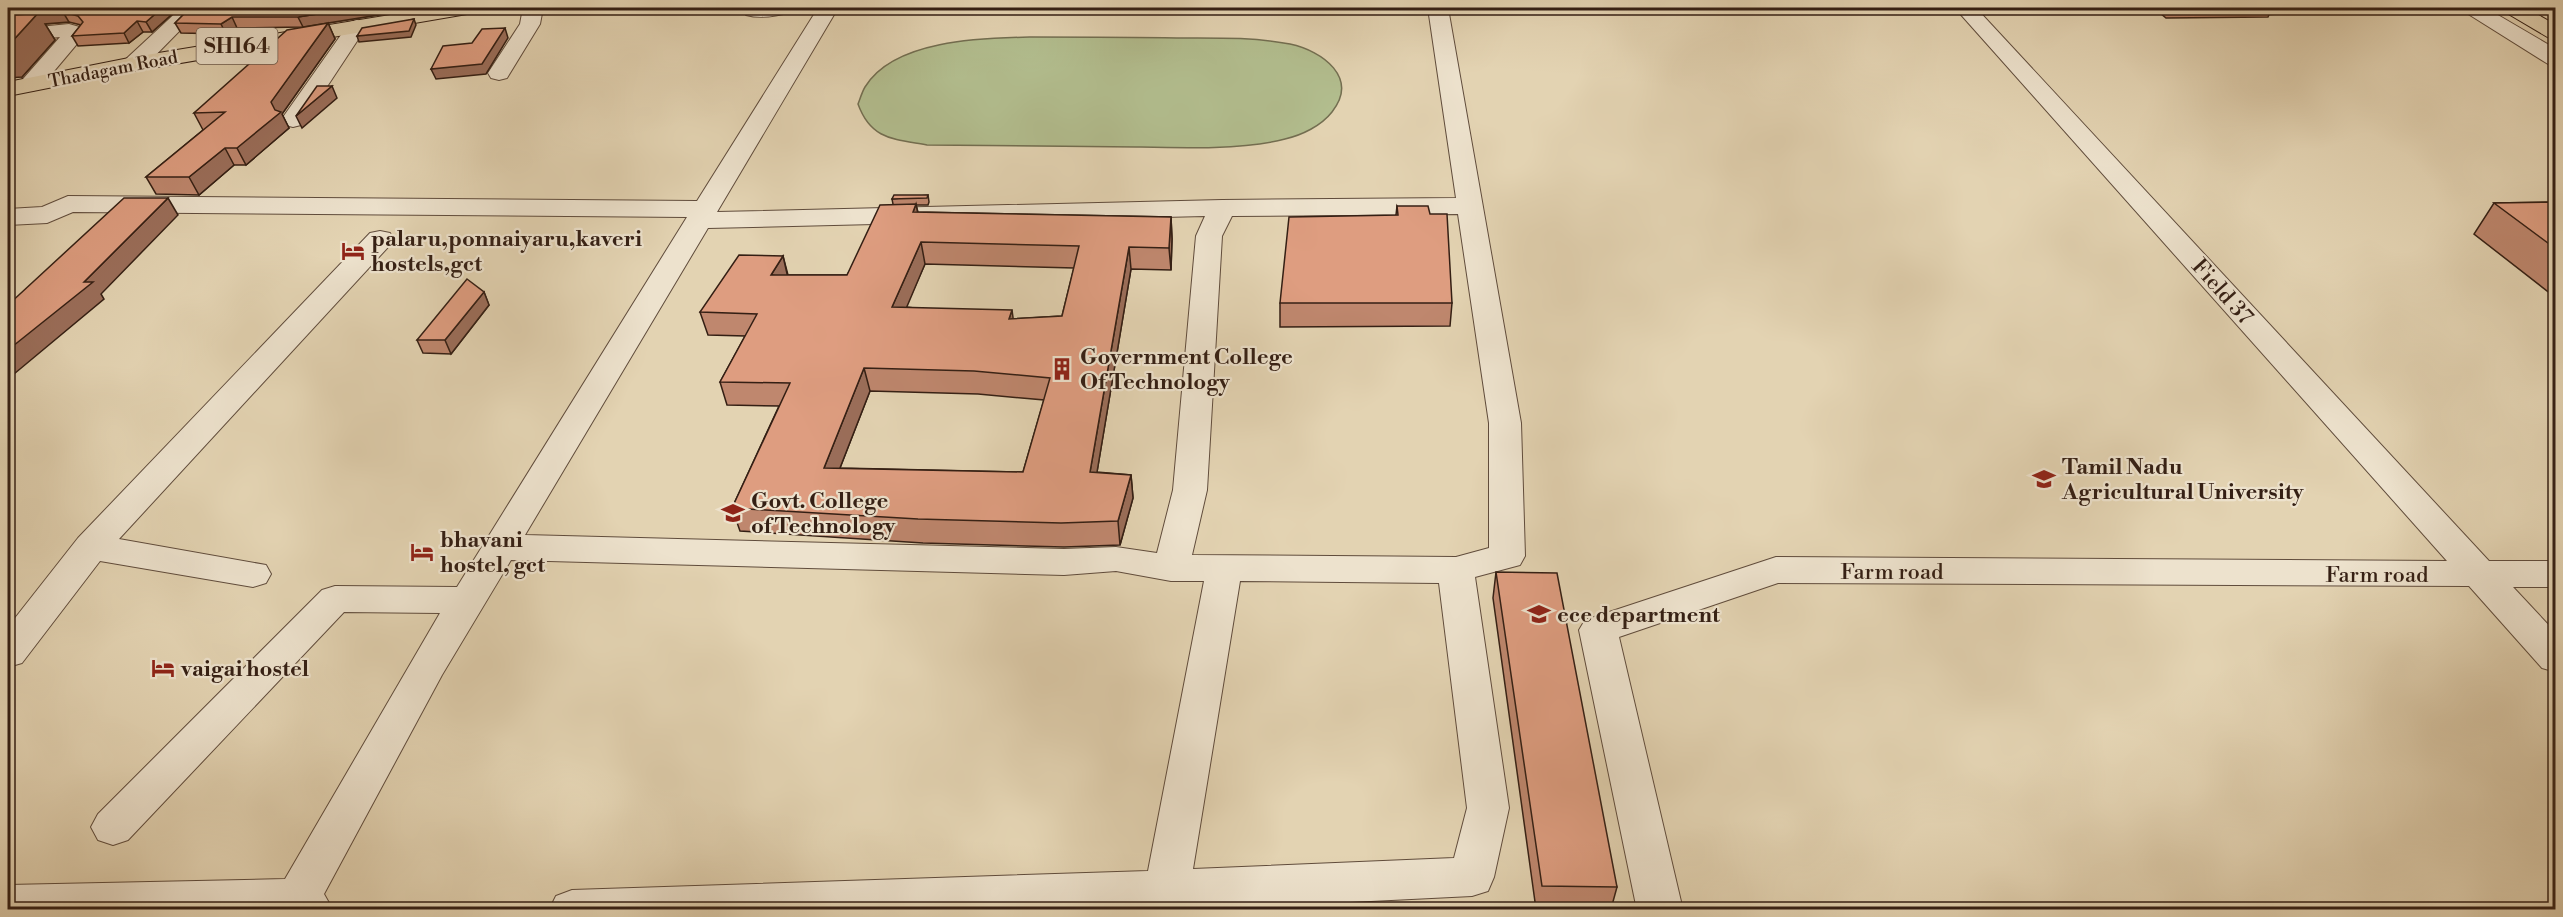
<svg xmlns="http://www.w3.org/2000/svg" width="2563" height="917" font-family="'Libre Bodoni',serif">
	<rect width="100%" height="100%" fill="#e3d3b2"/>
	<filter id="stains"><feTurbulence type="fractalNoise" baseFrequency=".00333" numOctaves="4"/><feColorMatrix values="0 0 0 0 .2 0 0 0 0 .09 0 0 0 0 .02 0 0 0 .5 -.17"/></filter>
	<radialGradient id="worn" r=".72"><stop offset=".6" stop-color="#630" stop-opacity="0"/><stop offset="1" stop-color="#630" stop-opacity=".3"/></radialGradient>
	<path fill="#b2bd8e" stroke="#736e51" stroke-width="1.5" d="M 1032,37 C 1081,37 1129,37 1177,38 C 1215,38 1254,37 1290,44 C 1323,51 1359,78 1332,112 C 1321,126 1302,135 1285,139 C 1244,150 1179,148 1136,147 C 1067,147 997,146 927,145 C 894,139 871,140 858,104 C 860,99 862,92 865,87 C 894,39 984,38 1032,37 Z"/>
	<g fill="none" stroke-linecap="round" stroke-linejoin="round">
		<g stroke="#604c3c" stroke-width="2">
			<path id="minor" d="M 181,8 L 202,8 L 142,69 L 134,71 L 126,69 L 123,64 L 126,59 Z
				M 523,8 L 543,8 L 540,24 L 507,78 L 499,80 L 491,78 L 488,73 L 520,24 Z
				M 745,8 L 794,8 L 791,12 C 777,16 761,19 746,15 L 743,11 Z
				M 818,8 L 838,8 L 717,212 L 1222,200 L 1456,198 L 1428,8 L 1448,8 L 1521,423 L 1525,556 L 1520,565 L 1475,577 L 1509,808 L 1494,877 L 1488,891 L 1472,896 L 1189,910 L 549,910 L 556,896 L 572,890 L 1148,871 L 1204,581 L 1171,581 L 1116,571 L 1064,575 L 511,560 L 442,675 L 324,894 L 333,910 L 8,910 L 8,885 L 285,879 L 440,613 L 344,612 L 128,840 L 113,845 L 98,840 L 91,827 L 98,814 L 322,590 L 335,586 L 457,587 L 687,217 L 73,212 L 47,223 L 8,225 L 8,209 L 42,207 L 68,196 L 697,201 ZM 1458,214 L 1489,423 L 1489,548 L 1456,557 L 1192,555 L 1207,490 L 1222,236 L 1232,216 ZM 1205,216 L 1196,236 L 1173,490 L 1157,553 L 1116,547 L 1064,549 L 525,535 L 708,228 ZM 1240,581 L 1439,583 L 1467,808 L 1454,858 L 1193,869 Z
				M 1955,8 L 1976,8 L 2489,561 L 2556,561 L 2556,587 L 2513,587 L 2556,633 L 2556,672 L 2542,668 L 2469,586 L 1778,583 L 1619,637 L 1683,910 L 1637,910 L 1579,630 L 1585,620 L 1776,557 L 2447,561 Z
				M 2252,8 L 2289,8 L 2286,12 C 2276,15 2265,15 2255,12 Z
				M 2462,8 L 2486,8 L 2556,49 L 2556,65 L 2548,64 L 2465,12 Z
				M 357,20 L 364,22 L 367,26 L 305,120 L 301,125 L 293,127 L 285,125 L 281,120 L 350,22 Z
				M 69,24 L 83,28 L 87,32 L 39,89 L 31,91 L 23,89 L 20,84 L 23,79 L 60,37 L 8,42 L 8,30 Z
				M 380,231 L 390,233 L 393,239 L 390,245 L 119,539 L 266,565 L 271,574 L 266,583 L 253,587 L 100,561 L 22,663 L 8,667 L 8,627 L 78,538 L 370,233 Z"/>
		</g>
		<g stroke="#341f14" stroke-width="2">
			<path id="major" d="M 433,8 L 477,8 L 474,12 L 467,14 L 134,71 L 8,96 L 8,82 L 134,57 Z
				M 2502,8 L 2526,8 L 2556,25 L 2556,40 L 2549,38 L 2505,12 Z"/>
		</g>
		<use href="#minor" fill="#ede2cd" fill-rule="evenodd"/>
		<use href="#major" fill="#e3d3b2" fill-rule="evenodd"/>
	</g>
	<path fill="#bf876e" stroke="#341f14" stroke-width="1.5" fill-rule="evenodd" d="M 20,8 L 179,8 L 152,32 L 143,32 L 129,43 L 78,46 L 72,36 L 81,25 L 69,22 L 45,24 L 55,40 L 22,77 L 11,15 Z
		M 190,8 L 422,8 L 303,27 L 237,28 L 226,34 L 181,33 L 175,23 Z
		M 2154,8 L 2272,8 L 2268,17 L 2166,18 Z
		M 328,23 L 335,39 L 282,114 L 289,128 L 246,165 L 234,165 L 199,195 L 156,194 L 146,177 L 203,130 L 194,113 Z
		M 928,195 L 929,202 L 928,205 L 916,205 L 918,212 L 1171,217 L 1172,239 L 1171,270 L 1131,269 L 1097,472 L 1131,475 L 1133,498 L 1120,545 L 1064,547 L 923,543 L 740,531 L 732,508 L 779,406 L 727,405 L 720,382 L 745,336 L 708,335 L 700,312 L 783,256 L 788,275 L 847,275 L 893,204 L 892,199 ZM 925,264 L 1074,268 L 1062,316 L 1013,319 L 906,307 ZM 870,391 L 978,394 L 1044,400 L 1023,472 L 840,468 Z
		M 2556,202 L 2556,298 L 2474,234 L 2494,203 Z
		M 1397,206 L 1452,303 L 1450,326 L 1280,327 L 1280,303 L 1396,215 Z
		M 484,292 L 489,305 L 451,354 L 423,353 L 417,340 Z
		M 1496,572 L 1617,887 L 1611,909 L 1536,909 L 1493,598 Z"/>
	<path fill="#9b6e5a" stroke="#341f14" stroke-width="1.5" d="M 162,8 L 179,8 L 152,32 L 146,22 Z
		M 356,8 L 422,8 L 303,27 L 298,17 Z
		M 39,12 L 63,12 L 69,22 L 45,24 L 55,40 L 22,77 L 8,78 L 8,46 Z
		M 232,17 L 237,28 L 226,34 L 221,24 Z
		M 414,19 L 416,25 L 411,37 L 359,42 L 357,36 Z
		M 137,21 L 143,32 L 129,43 L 124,33 Z
		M 328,23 L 335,39 L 282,114 L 289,128 L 246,165 L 237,148 Z
		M 505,28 L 508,38 L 486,74 L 436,79 L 431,69 Z
		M 332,86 L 337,98 L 302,128 L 296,116 Z
		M 225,148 L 234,165 L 199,195 L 189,177 Z
		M 168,198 L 178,215 L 101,294 L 104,299 L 8,379 L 8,350 L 84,282 Z
		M 916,204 L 920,225 L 913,212 Z
		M 1171,217 L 1172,239 L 1171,270 L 1169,248 Z
		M 921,242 L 925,264 L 897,330 L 892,307 Z
		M 1129,247 L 1131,269 L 1093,496 L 1090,472 Z
		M 783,256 L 788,278 L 771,275 Z
		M 484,292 L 489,305 L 451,354 L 445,340 Z
		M 1012,310 L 1015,332 L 1009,319 Z
		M 864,368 L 870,391 L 831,491 L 824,468 Z
		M 1131,475 L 1133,498 L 1120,545 L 1118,521 Z"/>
	<path fill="#de9d80" stroke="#341f14" stroke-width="1.5" fill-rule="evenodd" d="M 20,8 L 162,8 L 146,22 L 137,21 L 124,33 L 72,36 L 83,22 L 78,16 L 63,12 L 11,15 Z
		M 190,8 L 356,8 L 298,17 L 232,17 L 221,24 L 175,23 Z
		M 39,12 L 8,46 L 8,15 Z
		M 414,19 L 409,31 L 357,36 L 362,28 Z
		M 328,23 L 271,102 L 275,110 L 281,112 L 237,148 L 225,148 L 189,177 L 146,177 L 225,112 L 194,113 L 287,30 Z
		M 505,28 L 482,64 L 431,69 L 443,46 L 472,43 L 482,29 Z
		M 317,86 L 332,86 L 296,116 Z
		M 894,195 L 928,195 L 927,198 L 892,199 Z
		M 124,198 L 168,198 L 84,282 L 93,282 L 8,350 L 8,305 Z
		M 2556,202 L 2556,249 L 2494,203 Z
		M 916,204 L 913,212 L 1171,217 L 1169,248 L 1129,247 L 1090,472 L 1131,475 L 1118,521 L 1061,523 L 918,519 L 732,508 L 790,383 L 720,382 L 757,314 L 700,312 L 739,255 L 783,256 L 771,275 L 847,275 L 880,205 ZM 921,242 L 1079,246 L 1062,316 L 1009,319 L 1012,310 L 892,307 ZM 864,368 L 974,371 L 1050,378 L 1023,472 L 824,468 Z
		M 1397,206 L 1428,206 L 1430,214 L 1447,214 L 1452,303 L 1280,303 L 1289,217 L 1398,215 Z
		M 467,279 L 484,292 L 445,340 L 417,340 Z
		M 1496,572 L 1557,573 L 1617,887 L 1542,886 Z"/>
	<defs>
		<g id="hotel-bare" transform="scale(1.8)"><path d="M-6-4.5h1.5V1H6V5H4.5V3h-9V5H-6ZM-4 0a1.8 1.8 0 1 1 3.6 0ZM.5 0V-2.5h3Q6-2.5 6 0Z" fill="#8f2418" stroke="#ede2cd" stroke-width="2.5" paint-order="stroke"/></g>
		<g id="building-bare" transform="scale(1.8)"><path d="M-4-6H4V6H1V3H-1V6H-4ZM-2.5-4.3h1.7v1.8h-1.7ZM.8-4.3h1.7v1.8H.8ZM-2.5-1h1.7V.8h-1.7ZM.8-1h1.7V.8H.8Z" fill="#8f2418" stroke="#ede2cd" stroke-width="2.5" paint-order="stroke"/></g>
		<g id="university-bare" transform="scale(1.8)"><path d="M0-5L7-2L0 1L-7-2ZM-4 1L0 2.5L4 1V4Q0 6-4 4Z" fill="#8f2418" stroke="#ede2cd" stroke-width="2.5" paint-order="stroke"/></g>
		<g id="school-bare" transform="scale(1.8)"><path d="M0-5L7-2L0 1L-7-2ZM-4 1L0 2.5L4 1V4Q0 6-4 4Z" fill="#8f2418" stroke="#ede2cd" stroke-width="2.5" paint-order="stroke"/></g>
	</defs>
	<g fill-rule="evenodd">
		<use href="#hotel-bare" x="353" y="251"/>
		<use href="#building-bare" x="1062" y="369"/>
		<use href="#university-bare" x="2044" y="479"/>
		<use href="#university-bare" x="733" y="513"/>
		<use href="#hotel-bare" x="422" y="552"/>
		<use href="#school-bare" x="1539" y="614"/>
		<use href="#hotel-bare" x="163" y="668"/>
	</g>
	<g text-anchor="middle" stroke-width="4.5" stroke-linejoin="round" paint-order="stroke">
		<g font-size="18" fill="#341f14" stroke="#ede2cd">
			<text transform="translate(113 69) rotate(-11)" y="6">Thadagam Road</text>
		</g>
		<rect fill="#ede2cd" stroke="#6c5a4c" stroke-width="1.5" x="196.5" y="28" width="81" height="36" rx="4.5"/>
		<g font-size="21" font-weight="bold" fill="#341f14">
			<text x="237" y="53">SH164</text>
		</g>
		<g font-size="22" font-weight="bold" fill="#341f14" stroke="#ede2cd" text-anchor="start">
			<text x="371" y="246">palaru,ponnaiyaru,kaveri<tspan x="371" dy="25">hostels,gct</tspan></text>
			<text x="1080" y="364">Government College<tspan x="1080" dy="25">Of Technology</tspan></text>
			<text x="2062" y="474">Tamil Nadu<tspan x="2062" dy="25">Agricultural University</tspan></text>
			<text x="751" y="508">Govt. College<tspan x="751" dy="25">of Technology</tspan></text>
			<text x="440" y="547">bhavani<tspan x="440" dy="25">hostel, gct</tspan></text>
			<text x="1557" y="622">ece department</text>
			<text x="181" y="676">vaigai hostel</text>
		</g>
		<g font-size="22" fill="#341f14" stroke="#ede2cd">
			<text transform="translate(2223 291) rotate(48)" y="8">Field 37</text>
			<text x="1892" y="579">Farm road</text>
			<text x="2377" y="582">Farm road</text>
		</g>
	</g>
	<rect width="2563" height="917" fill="none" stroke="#e3d3b2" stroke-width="30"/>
	<rect x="9" y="9" width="2545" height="899" fill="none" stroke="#341f14" stroke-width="3"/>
	<rect x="15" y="15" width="2533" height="887" fill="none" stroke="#341f14" stroke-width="1.5"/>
	<rect width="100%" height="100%" filter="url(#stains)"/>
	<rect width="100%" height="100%" fill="url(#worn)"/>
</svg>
